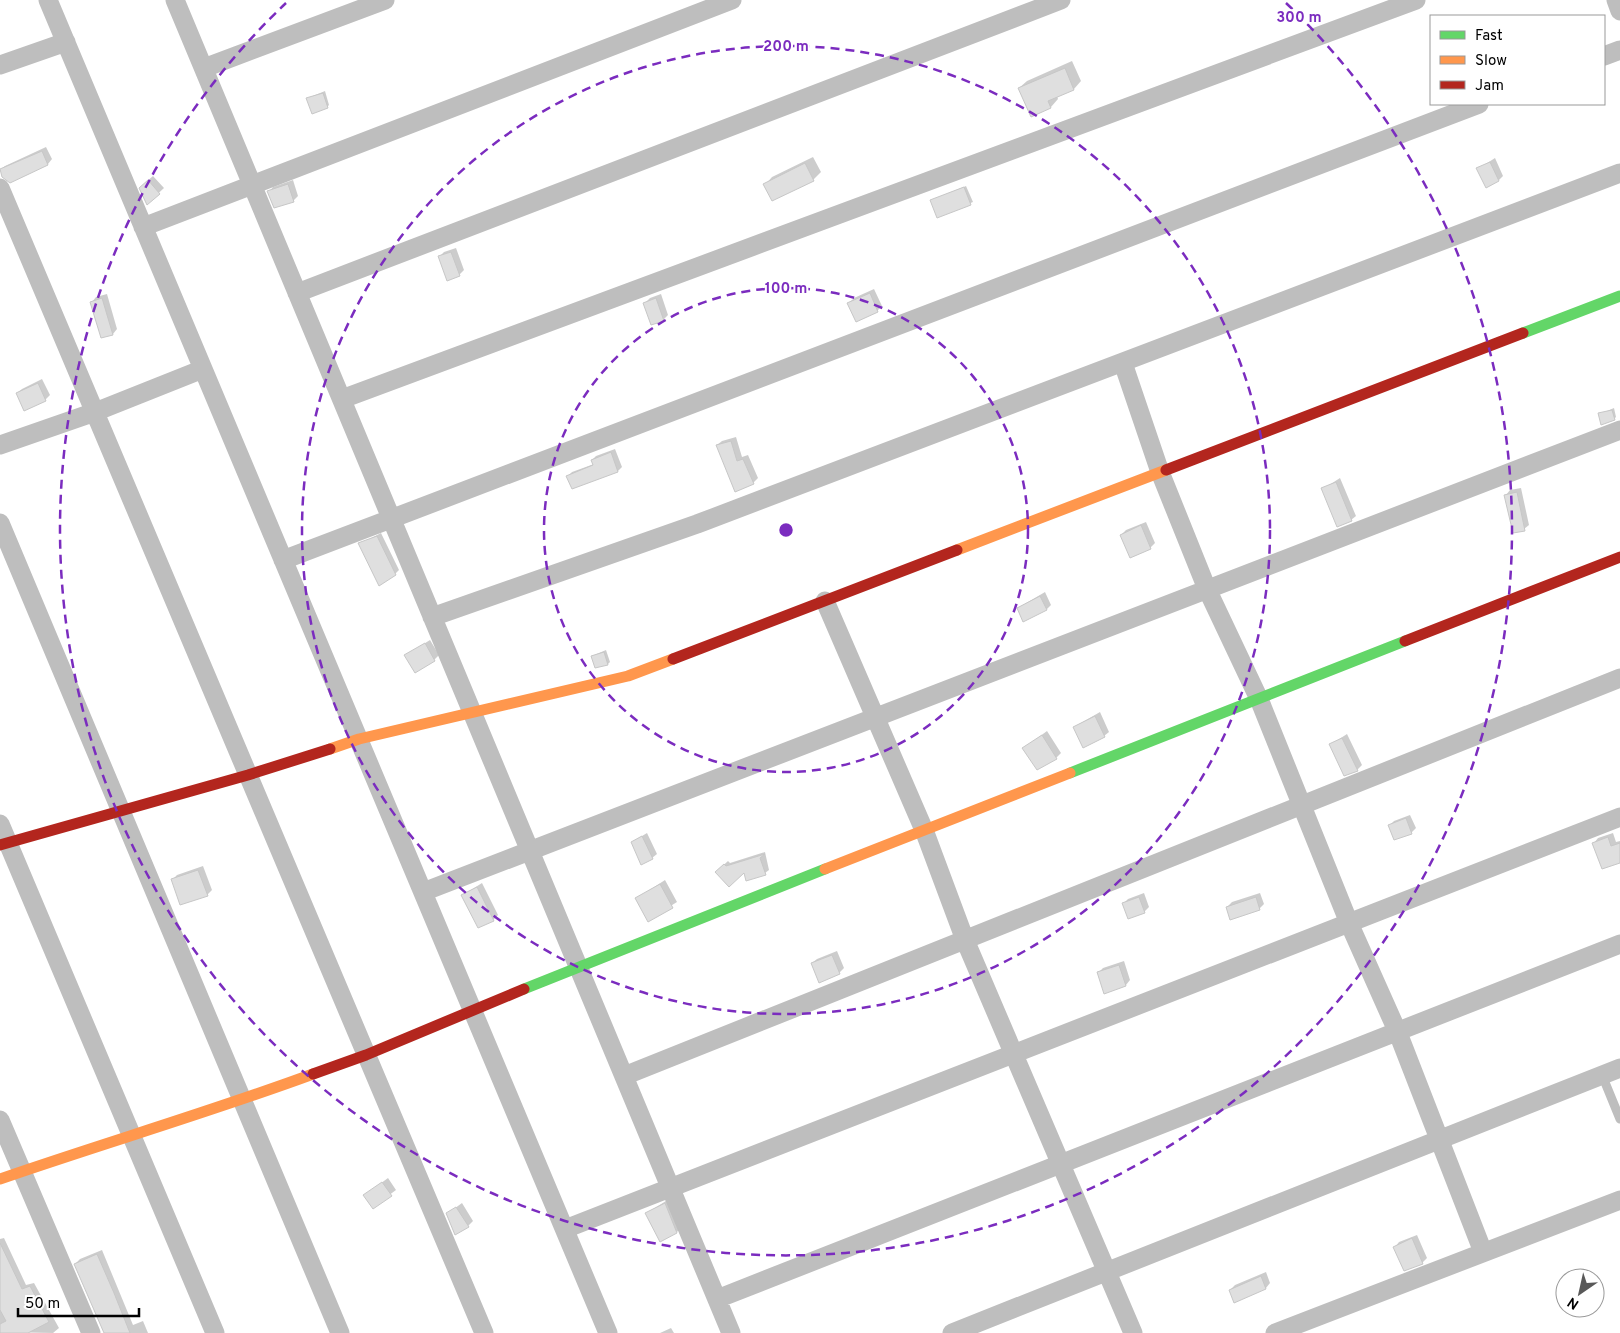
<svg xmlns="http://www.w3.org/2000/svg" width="1620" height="1333" font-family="Overpass,sans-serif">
	<rect width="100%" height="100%" fill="#fff"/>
	<path fill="#0003" d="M 1072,61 L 1081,81 L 1074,89 L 1057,96 L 1058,99 L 1051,107 L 1019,88 L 1027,81 Z
		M 325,91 L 329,105 L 327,107 L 308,98 Z
		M 46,147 L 52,159 L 48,164 L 3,176 L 0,170 L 5,166 Z
		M 813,157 L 821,172 L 813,180 L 765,185 L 772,177 Z
		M 1495,158 L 1503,176 L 1499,180 L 1478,169 Z
		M 153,176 L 164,188 L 148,203 L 145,183 Z
		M 293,180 L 298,196 L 293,201 L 269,192 L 273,187 Z
		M 966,186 L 973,202 L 938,216 L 932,200 Z
		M 456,248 L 464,270 L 459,275 L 439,257 L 444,252 Z
		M 874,289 L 882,306 L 877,311 L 849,303 L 854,298 Z
		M 107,294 L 117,329 L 113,334 L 92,302 L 96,297 Z
		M 661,294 L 668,315 L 663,320 L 645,303 L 650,298 Z
		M 42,379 L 50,395 L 45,400 L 17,393 L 22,389 Z
		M 1614,408 L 1616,417 L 1614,419 L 1600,414 Z
		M 736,437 L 742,457 L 748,455 L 758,478 L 753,483 L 717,445 L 722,441 Z
		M 615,449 L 622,467 L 618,471 L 573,488 L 568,476 L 572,472 L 594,464 L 592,460 L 596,456 Z
		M 1340,478 L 1356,516 L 1351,520 L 1323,489 Z
		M 1521,488 L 1529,525 L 1524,529 L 1506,495 L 1510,490 Z
		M 1146,522 L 1155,543 L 1150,548 L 1121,535 L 1126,530 Z
		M 381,533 L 399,570 L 395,574 L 360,544 Z
		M 1045,592 L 1051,605 L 1047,609 L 1018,608 Z
		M 430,640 L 439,655 L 434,660 L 406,655 Z
		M 606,650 L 610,662 L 608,664 L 592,656 Z
		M 1100,712 L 1109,732 L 1104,736 L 1074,727 Z
		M 1047,731 L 1061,753 L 1056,758 L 1024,748 Z
		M 1347,734 L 1362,765 L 1357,770 L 1330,745 Z
		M 1410,815 L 1416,828 L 1411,833 L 1390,825 L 1394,821 Z
		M 647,833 L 657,854 L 652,858 L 632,842 Z
		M 1613,833 L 1616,842 L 1620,841 L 1620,861 L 1594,843 L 1598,838 Z
		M 765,852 L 769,870 L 765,873 L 744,871 L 716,872 L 728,861 L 730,863 Z
		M 203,866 L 212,890 L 207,895 L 172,880 L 177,875 Z
		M 665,880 L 677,902 L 648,920 L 636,899 Z
		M 482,883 L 498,915 L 493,920 L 463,895 Z
		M 1144,893 L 1149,907 L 1144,912 L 1124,903 L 1128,899 Z
		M 1260,893 L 1264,904 L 1259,909 L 1227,907 L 1232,902 Z
		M 837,951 L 844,968 L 839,973 L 812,963 L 817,959 Z
		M 1124,961 L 1130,980 L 1126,985 L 1098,973 L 1103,968 Z
		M 388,1178 L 396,1190 L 373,1207 L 365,1195 Z
		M 669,1199 L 681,1228 L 677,1232 L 647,1213 Z
		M 462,1203 L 473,1221 L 468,1226 L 447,1214 Z
		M 1417,1235 L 1427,1258 L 1422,1263 L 1395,1247 L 1399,1242 Z
		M 4,1238 L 26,1285 L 34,1283 L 59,1328 L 53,1333 L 0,1332 L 0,1239 Z
		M 102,1250 L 133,1325 L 143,1321 L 148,1333 L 105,1333 L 75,1264 L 80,1259 Z
		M 1266,1272 L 1270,1283 L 1266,1288 L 1235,1301 L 1230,1290 L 1235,1285 Z
		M 671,1328 L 674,1333 L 660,1333 Z"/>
	<path fill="#dfdfdf" stroke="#c7c7c7" d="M 1065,68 L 1074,90 L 1048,101 L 1051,108 L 1031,117 L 1018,88 Z
		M 323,93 L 328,108 L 312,114 L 306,98 Z
		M 42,151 L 48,165 L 10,183 L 2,177 L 0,169 Z
		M 1490,162 L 1499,181 L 1486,188 L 1476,168 Z
		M 805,163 L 814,181 L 772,201 L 763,184 Z
		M 148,180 L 160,194 L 147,205 L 139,188 Z
		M 288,184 L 294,202 L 274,208 L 267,191 Z
		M 964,187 L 971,205 L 937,218 L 930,200 Z
		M 451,252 L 460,276 L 447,281 L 438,256 Z
		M 870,293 L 878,312 L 856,322 L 847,303 Z
		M 102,298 L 113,335 L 101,338 L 90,302 Z
		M 656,298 L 664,321 L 651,325 L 643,303 Z
		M 38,383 L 46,401 L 24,411 L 16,393 Z
		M 1612,410 L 1615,420 L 1601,425 L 1598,413 Z
		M 731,441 L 737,461 L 743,459 L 754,484 L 735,492 L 716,445 Z
		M 611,452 L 618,472 L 572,489 L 566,476 L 593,465 L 591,460 Z
		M 1336,482 L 1352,521 L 1337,527 L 1321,488 Z
		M 1517,492 L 1525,531 L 1513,533 L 1504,495 Z
		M 1141,525 L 1151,549 L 1130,558 L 1120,535 Z
		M 377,536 L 396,575 L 379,586 L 358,543 Z
		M 1040,596 L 1047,610 L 1023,622 L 1017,608 Z
		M 425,643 L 435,661 L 415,673 L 404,655 Z
		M 604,652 L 608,665 L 595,668 L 591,656 Z
		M 1095,716 L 1105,737 L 1083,748 L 1073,727 Z
		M 1042,735 L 1057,759 L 1037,770 L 1022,748 Z
		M 1342,738 L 1358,771 L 1344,776 L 1329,744 Z
		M 1406,818 L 1412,834 L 1394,840 L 1388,825 Z
		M 642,836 L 653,859 L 641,865 L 631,842 Z
		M 1608,837 L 1611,846 L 1620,843 L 1620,863 L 1602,869 L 1592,843 Z
		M 765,854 L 760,858 L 766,875 L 746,881 L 744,873 L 729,887 L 715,872 L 724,864 L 726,866 Z
		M 198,870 L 208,896 L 180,905 L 171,879 Z
		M 660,884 L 673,908 L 648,922 L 635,898 Z
		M 477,887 L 494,921 L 478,928 L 461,895 Z
		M 1139,897 L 1145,913 L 1128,919 L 1122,903 Z
		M 1256,897 L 1260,910 L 1230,920 L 1226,907 Z
		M 832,955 L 840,974 L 819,983 L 811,963 Z
		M 1119,965 L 1126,986 L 1104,994 L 1097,972 Z
		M 382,1182 L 392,1196 L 373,1209 L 363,1195 Z
		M 665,1203 L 677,1233 L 660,1242 L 645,1213 Z
		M 456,1207 L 469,1227 L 455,1235 L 446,1213 Z
		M 1412,1238 L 1423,1264 L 1404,1271 L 1393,1247 Z
		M 0,1243 L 22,1289 L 30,1286 L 49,1322 L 28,1333 L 0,1333 L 0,1324 L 6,1321 L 0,1310 Z
		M 97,1254 L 114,1293 L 130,1333 L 104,1333 L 74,1264 Z
		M 1261,1276 L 1266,1289 L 1234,1303 L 1229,1290 Z"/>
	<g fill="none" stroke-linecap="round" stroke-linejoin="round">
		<path stroke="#bebebe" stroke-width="9" d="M 1602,1075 L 1620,1119"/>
		<path stroke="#bebebe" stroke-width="19" d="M 48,0 L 608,1333
			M 175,0 L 731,1333
			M 1616,0 L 1620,11
			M 1604,56 L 1620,50
			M 0,65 L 66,42
			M 204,68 L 385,0
			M 0,188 L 484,1333
			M 143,227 L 732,0
			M 297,293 L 1061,0
			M 1123,363 L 1160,472 L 1207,589 L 1259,699 L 1349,923 L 1398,1033 L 1483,1252
			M 342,399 L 1416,0
			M 0,445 L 95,412 L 203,369
			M 0,523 L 340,1333
			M 283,560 L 1479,104
			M 825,601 L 924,830 L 965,940 L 1133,1333
			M 432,617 L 697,524 L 1620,173
			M 0,824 L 215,1333
			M 423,892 L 1620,430
			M 624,1076 L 1620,678
			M 0,1120 L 91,1333
			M 565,1229 L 1620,817
			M 717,1299 L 1620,944
			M 952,1333 L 1620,1068
			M 1275,1333 L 1620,1200"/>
		<path stroke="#63d668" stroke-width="11" d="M 1523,333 L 1620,296
			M 1070,773 L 1405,641
			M 524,989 L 825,869"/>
		<path stroke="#ff974d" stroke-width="11" d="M 957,550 L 1166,470
			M 330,749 L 359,739 L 628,676 L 673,659
			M 825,869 L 1070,773
			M 0,1179 C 104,1143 210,1112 313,1074"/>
		<path stroke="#b3261e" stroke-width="11" d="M 1166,470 L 1523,333
			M 1405,641 L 1620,557
			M 673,659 L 957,550
			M 0,845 L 248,775 L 330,749
			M 313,1074 L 366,1055 L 524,989"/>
	</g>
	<g fill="none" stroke="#7b2cbf" stroke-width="2.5" stroke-dasharray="9 6">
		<circle cx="786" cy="530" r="242"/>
		<circle cx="786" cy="530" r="484"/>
		<path d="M1286 3A726 726 0 1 1 286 3"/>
	</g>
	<circle cx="786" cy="530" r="8" fill="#7b2cbf" stroke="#fff" stroke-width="2.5"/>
	<g font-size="15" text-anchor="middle" font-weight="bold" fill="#7b2cbf" stroke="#fff" stroke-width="4" stroke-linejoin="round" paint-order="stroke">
		<text x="1299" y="22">300 m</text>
		<text x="786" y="51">200 m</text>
		<text x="786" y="293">100 m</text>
	</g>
	<rect x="1430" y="15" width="175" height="90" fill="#ffffff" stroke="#999999"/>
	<rect x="1440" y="31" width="25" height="8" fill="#63d668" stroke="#999999"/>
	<text x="1475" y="40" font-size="15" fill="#000000">Fast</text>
	<rect x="1440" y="56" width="25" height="8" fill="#ff974d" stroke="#999999"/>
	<text x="1475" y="65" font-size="15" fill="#000000">Slow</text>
	<rect x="1440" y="81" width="25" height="8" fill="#b3261e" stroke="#999999"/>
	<text x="1475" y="90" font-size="15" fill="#000000">Jam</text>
	<g transform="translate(1580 1293) rotate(214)"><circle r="24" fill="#ffffff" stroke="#999999"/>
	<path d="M0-4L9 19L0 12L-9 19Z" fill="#595959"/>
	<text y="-8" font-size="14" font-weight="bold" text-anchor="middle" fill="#000000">N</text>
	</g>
	<path d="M18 1308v8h121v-8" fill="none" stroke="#000000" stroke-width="2.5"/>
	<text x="25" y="1308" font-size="15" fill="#000000" stroke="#ffffff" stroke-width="4" paint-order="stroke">50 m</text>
</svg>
